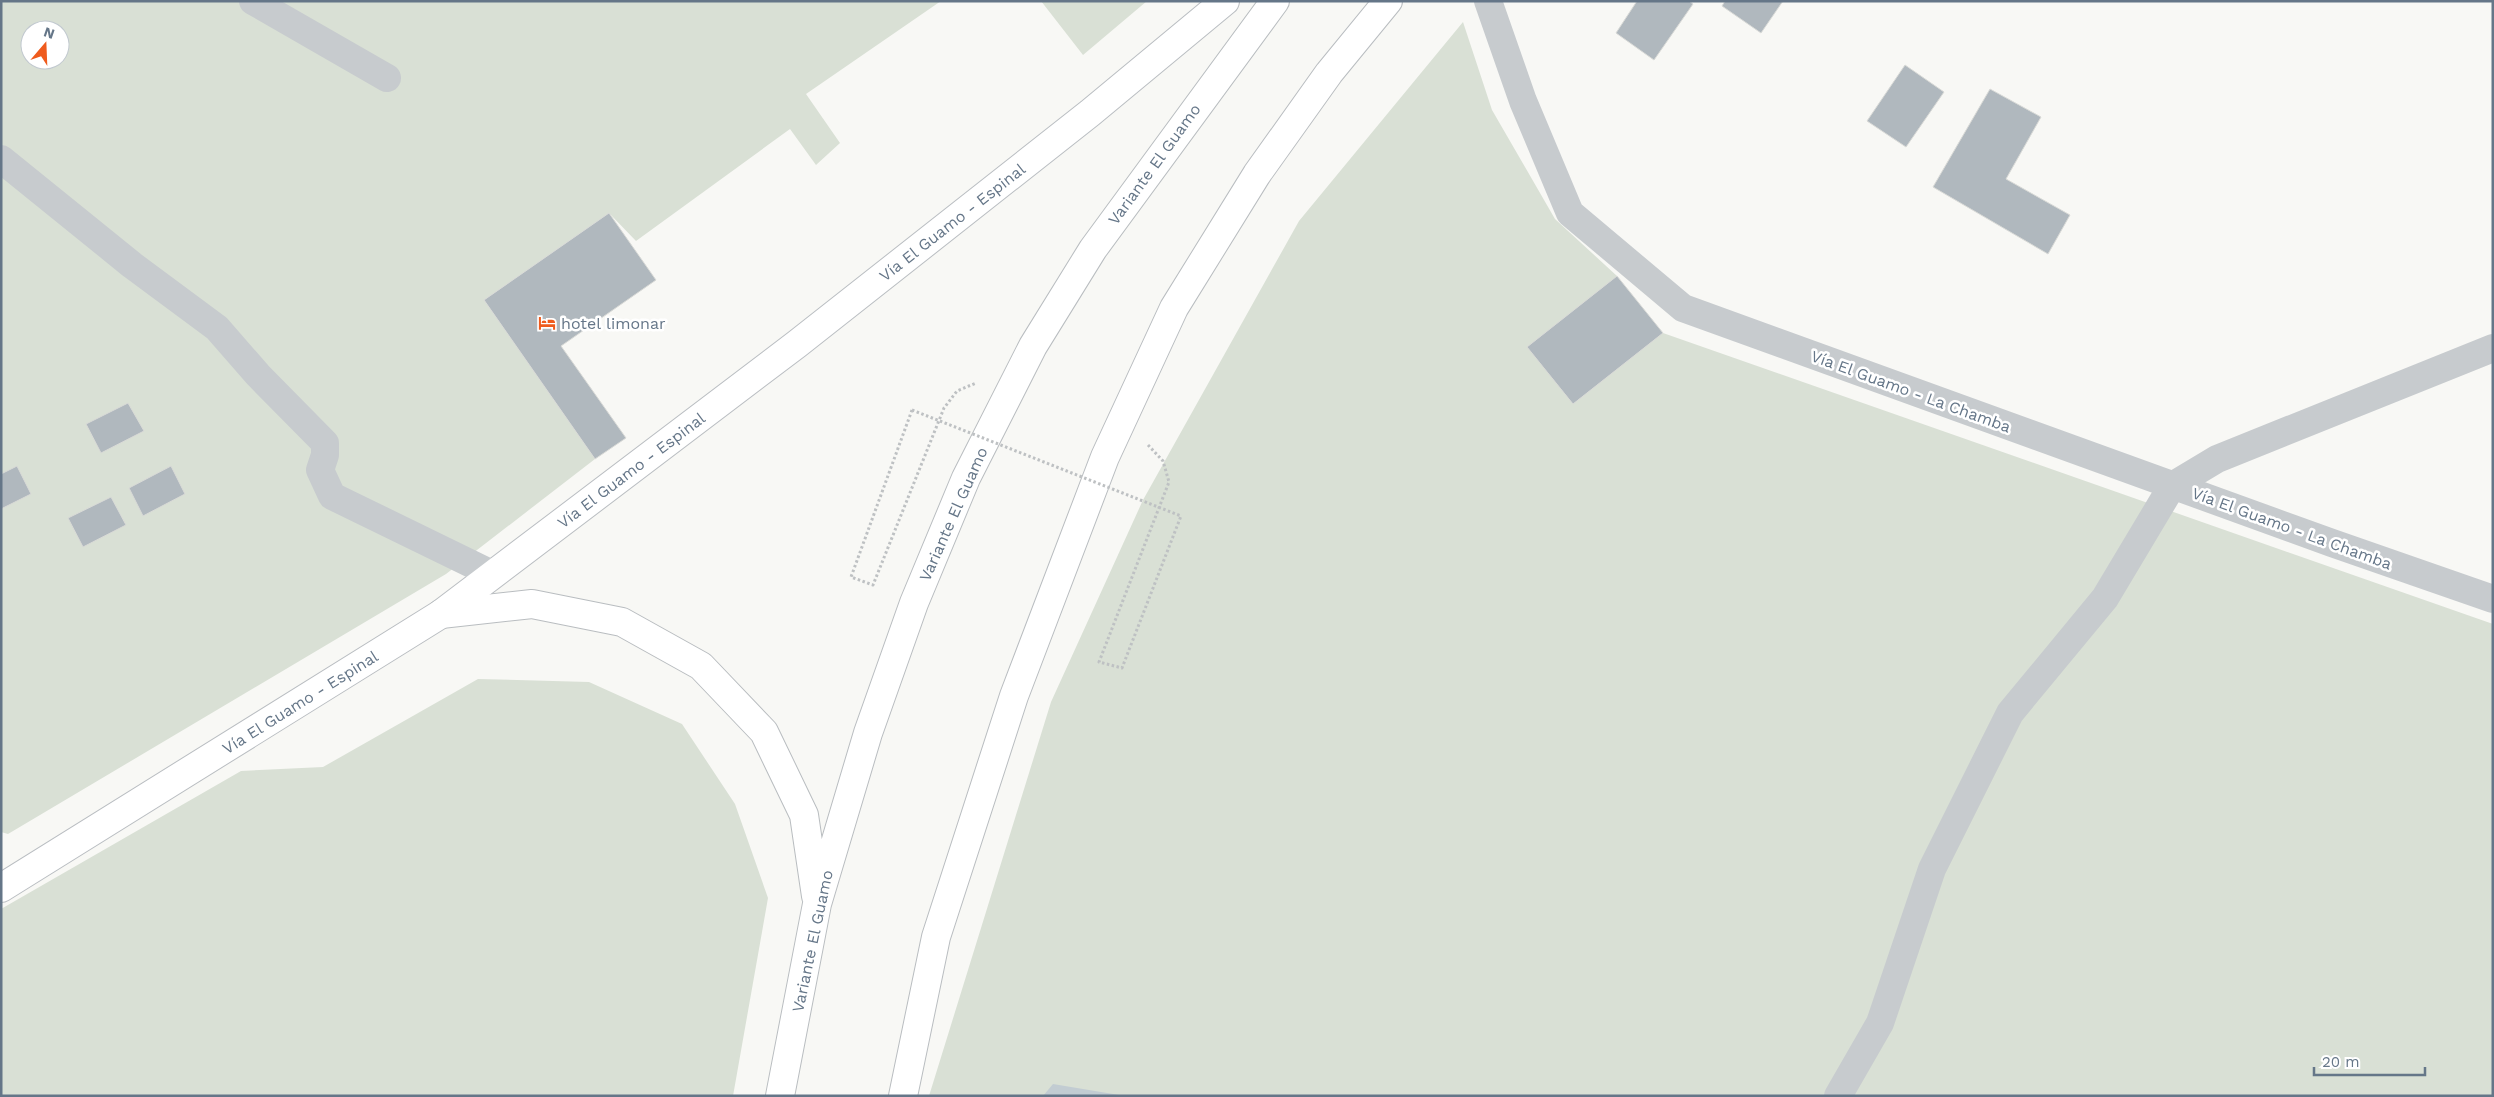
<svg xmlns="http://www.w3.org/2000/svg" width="2494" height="1097" font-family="'Work Sans',sans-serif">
	<rect width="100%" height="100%" fill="#f8f8f5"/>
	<path fill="#d9e0d5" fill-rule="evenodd" d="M 1,1 L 941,1 L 806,94 L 840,143 L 816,165 L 790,129 L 636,241 L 609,213 L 484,300 L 595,459 L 446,574 L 8,834 L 1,832 ZM 30,30 L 60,30 L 60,60 L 30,60 Z
		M 1041,1 L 1147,1 L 1083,55 Z
		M 1463,22 L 1492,110 L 1555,219 L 1617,276 L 1527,347 L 1573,404 L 1663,333 L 2493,624 L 2493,1096 L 929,1096 L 1051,702 L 1143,500 L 1299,221 Z
		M 478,679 L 589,682 L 682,724 L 735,804 L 768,898 L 733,1096 L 1,1096 L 1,909 L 241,771 L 323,767 Z"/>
	<path fill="#c2ccd2" d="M 1053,1084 L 1125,1096 L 1043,1096 Z"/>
	<path fill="#b0b8be" stroke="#d9dad7" d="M 1637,1 L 1689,1 L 1693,4 L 1654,60 L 1616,33 Z
		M 1725,1 L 1783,1 L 1761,33 L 1722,6 Z
		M 1905,65 L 1944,92 L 1906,147 L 1867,121 Z
		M 1990,89 L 2041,117 L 2006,179 L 2070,215 L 2048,254 L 1933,187 Z
		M 609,213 L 656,280 L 561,346 L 626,438 L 595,459 L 484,300 Z
		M 1617,276 L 1663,333 L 1573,404 L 1527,347 Z
		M 128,403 L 144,431 L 101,453 L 86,424 Z
		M 17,466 L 31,494 L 1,509 L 1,474 Z
		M 171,466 L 185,494 L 143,516 L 129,488 Z
		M 111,497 L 126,525 L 83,547 L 68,518 Z"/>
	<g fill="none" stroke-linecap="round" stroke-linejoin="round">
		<g stroke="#babec2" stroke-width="30">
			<path id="major" d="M 1,888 L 441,614 L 797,344 L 1090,113 L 1225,1"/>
		</g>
		<g stroke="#b9bdc0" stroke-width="30">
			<path id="highway" d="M 441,614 L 532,604 L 622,622 L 701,666 L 764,732 L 804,815 L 816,896
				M 780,1096 L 817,904 L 868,733 L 914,603 L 966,478 L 1033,346 L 1093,249 L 1275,1
				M 903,1096 L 936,937 L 1014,696 L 1105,457 L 1174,308 L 1257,174 L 1329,73 L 1388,1"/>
		</g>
		<path stroke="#bec1c3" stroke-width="3" stroke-dasharray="2.5 2.5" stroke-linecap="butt" d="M 912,410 L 851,577 L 873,585 L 944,408 L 957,391 L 976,383
			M 1148,445 L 1163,461 L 1169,482 L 1099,662 L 1122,668 L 1181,516"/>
		<path stroke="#c7cbce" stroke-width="28" d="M 253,1 L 387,78
			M 1488,1 L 1523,101 L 1570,213 L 1683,308 L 2332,543 L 2493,599
			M 1,159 L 132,265 L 217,328 L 258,375 L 325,443 L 325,455 L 320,470 L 332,496 L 492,574
			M 1838,1096 L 1880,1023 L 1932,869 L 2010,713 L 2105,598 L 2172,486 L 2217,459 L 2493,348"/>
		<use href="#major" stroke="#fff" stroke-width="28"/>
		<use href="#highway" stroke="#fff" stroke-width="28"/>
		<path stroke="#bec1c3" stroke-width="3" stroke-dasharray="2.5 2.5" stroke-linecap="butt" d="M 912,410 L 1181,516"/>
	</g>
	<defs>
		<g id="hotel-bare" transform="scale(1.35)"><path d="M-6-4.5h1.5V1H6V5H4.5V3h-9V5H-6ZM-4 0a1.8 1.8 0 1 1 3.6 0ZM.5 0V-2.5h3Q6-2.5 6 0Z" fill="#ef5b1d" stroke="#fff" stroke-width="2.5" paint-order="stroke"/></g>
	</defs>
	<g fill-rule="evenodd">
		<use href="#hotel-bare" x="547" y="323"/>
	</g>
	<g text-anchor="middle" stroke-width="5" stroke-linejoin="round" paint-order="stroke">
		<g font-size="16" fill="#657688" stroke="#fff">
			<text transform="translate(1154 164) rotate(-54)" y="6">Variante El Guamo</text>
			<text transform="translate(952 222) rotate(-38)" y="6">Vía El Guamo - Espinal</text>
			<text transform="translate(1911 391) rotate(20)" y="6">Vía El Guamo - La Chamba</text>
			<text transform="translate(631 470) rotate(-37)" y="6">Vía El Guamo - Espinal</text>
			<text transform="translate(953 514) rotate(-66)" y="6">Variante El Guamo</text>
			<text transform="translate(2292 528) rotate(20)" y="6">Vía El Guamo - La Chamba</text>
			<text transform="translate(300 702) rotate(-32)" y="6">Vía El Guamo - Espinal</text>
			<text transform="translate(812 941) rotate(-78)" y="6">Variante El Guamo</text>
		</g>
		<g font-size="16" fill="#657688" stroke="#fff" text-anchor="start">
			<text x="561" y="329">hotel limonar</text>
		</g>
	</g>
	<rect width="2494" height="1097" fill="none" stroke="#657688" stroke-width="5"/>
	<g transform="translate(45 45) rotate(19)"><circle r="24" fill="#ffffff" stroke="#c1c8cf"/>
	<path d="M0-4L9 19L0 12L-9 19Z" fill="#ef5b1d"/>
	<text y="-8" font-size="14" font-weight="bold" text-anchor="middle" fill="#657688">N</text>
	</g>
	<path d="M2314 1067v8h111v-8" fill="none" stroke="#657688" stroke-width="2.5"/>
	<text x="2322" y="1067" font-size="15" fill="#657688" stroke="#ffffff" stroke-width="4" paint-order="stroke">20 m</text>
</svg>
